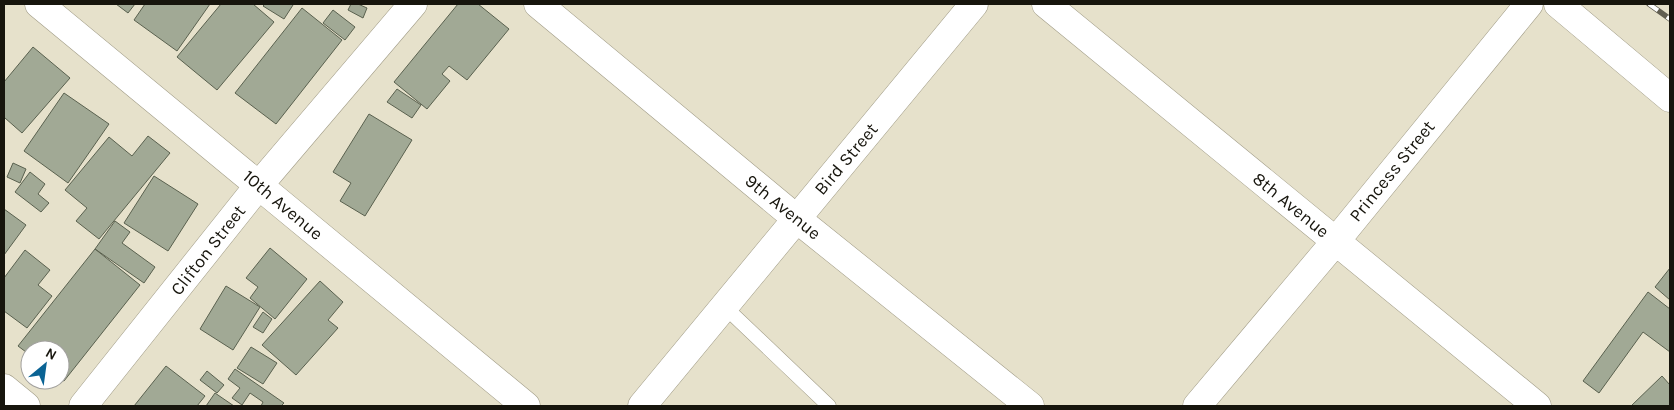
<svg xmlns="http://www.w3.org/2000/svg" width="1674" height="410" font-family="Karla,sans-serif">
	<rect width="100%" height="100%" fill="#e6e1cb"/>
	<path fill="#a1a995" stroke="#5a614f" d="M 116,4 L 135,4 L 128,13 Z
		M 145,4 L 210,4 L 177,51 L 134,20 Z
		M 221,4 L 253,4 L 274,22 L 217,90 L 177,57 Z
		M 265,4 L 292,4 L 293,5 L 284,19 L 263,6 Z
		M 351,4 L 358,4 L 367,8 L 363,18 L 348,10 Z
		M 458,4 L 478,4 L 509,29 L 467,80 L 449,66 L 442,74 L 450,81 L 427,109 L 394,82 Z
		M 302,8 L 342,40 L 276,124 L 235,93 Z
		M 333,10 L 355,27 L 345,40 L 323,23 Z
		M 33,47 L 70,78 L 22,133 L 5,118 L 4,119 L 4,82 Z
		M 397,89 L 421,105 L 412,118 L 387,102 Z
		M 64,93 L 109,124 L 68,183 L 24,151 Z
		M 369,114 L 412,140 L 365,216 L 340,201 L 351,183 L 333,172 Z
		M 148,136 L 170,153 L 99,239 L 76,221 L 87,208 L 65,190 L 109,137 L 132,156 Z
		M 13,163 L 26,169 L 20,183 L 7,177 Z
		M 30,172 L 45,184 L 38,194 L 49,203 L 41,212 L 15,192 Z
		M 154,176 L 198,204 L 168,251 L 124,223 Z
		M 4,209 L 26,225 L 4,255 Z
		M 115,221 L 130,232 L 122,243 L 155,267 L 144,283 L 95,249 Z
		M 270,248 L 307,279 L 275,319 L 250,298 L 258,287 L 246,278 Z
		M 95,249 L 140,285 L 64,381 L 60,379 L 60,350 L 30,350 L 30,355 L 18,346 Z
		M 25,250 L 50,270 L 38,285 L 52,296 L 27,328 L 4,311 L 4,278 Z
		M 1670,268 L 1670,300 L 1655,287 Z
		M 320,281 L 343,302 L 328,320 L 338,328 L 296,375 L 262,345 Z
		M 226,286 L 260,307 L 233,350 L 200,329 Z
		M 1648,292 L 1670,309 L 1670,352 L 1643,332 L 1599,393 L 1583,381 Z
		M 263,312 L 272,319 L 263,333 L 253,327 Z
		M 251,347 L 277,363 L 263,384 L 237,368 Z
		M 166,366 L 205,396 L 197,406 L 134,406 Z
		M 235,369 L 284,403 L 281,406 L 261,406 L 263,402 L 250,393 L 242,405 L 232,398 L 240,388 L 228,379 Z
		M 207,371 L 224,385 L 217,393 L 200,380 Z
		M 1662,376 L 1670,385 L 1670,406 L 1631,406 Z
		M 215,393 L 234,406 L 206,406 Z"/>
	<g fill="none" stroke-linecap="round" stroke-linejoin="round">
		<g stroke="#a19c87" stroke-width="15">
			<path id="lane" d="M 725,307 L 829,406"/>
		</g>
		<g stroke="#a19c87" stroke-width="29">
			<path id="street" d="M 39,4 L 526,406
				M 538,4 L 797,219 L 1030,406
				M 1046,4 L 1537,406
				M 4,388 L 26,406
				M 83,406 L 259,185 L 413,4
				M 642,406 L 974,4
				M 1197,406 L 1335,242 L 1529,4"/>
		</g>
		<g stroke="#a19c87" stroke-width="29">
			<path id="primary" d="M 1558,4 L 1670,98"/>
		</g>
		<use href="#lane" stroke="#fff" stroke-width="14"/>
		<use href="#street" stroke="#fff" stroke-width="28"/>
		<use href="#primary" stroke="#fff" stroke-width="28"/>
		<g stroke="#615e51" stroke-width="5.5">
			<path id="rail" d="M 1649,4 L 1670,19"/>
		</g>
		<use href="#rail" stroke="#fff" stroke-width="4" stroke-dasharray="11" stroke-linecap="butt"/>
	</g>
	<g text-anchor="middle" stroke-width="4.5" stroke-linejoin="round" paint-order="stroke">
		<g font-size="18" fill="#17150d" stroke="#fff">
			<text transform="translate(846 159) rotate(-50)" y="6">Bird Street</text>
			<text transform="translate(1392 171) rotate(-51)" y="6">Princess Street</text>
			<text transform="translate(283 205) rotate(40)" y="6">10th Avenue</text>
			<text transform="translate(1291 205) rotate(39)" y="6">8th Avenue</text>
			<text transform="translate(783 207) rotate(39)" y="6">9th Avenue</text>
			<text transform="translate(208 250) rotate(-52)" y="6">Clifton Street</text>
		</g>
	</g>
	<rect width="1674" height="410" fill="none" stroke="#17150d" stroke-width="10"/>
	<g transform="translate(45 365) rotate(29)"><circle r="24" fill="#ffffff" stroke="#a2a19e"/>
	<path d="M0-4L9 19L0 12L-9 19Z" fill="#0a6394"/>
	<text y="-8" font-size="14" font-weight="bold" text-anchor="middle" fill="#17150d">N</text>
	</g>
</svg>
